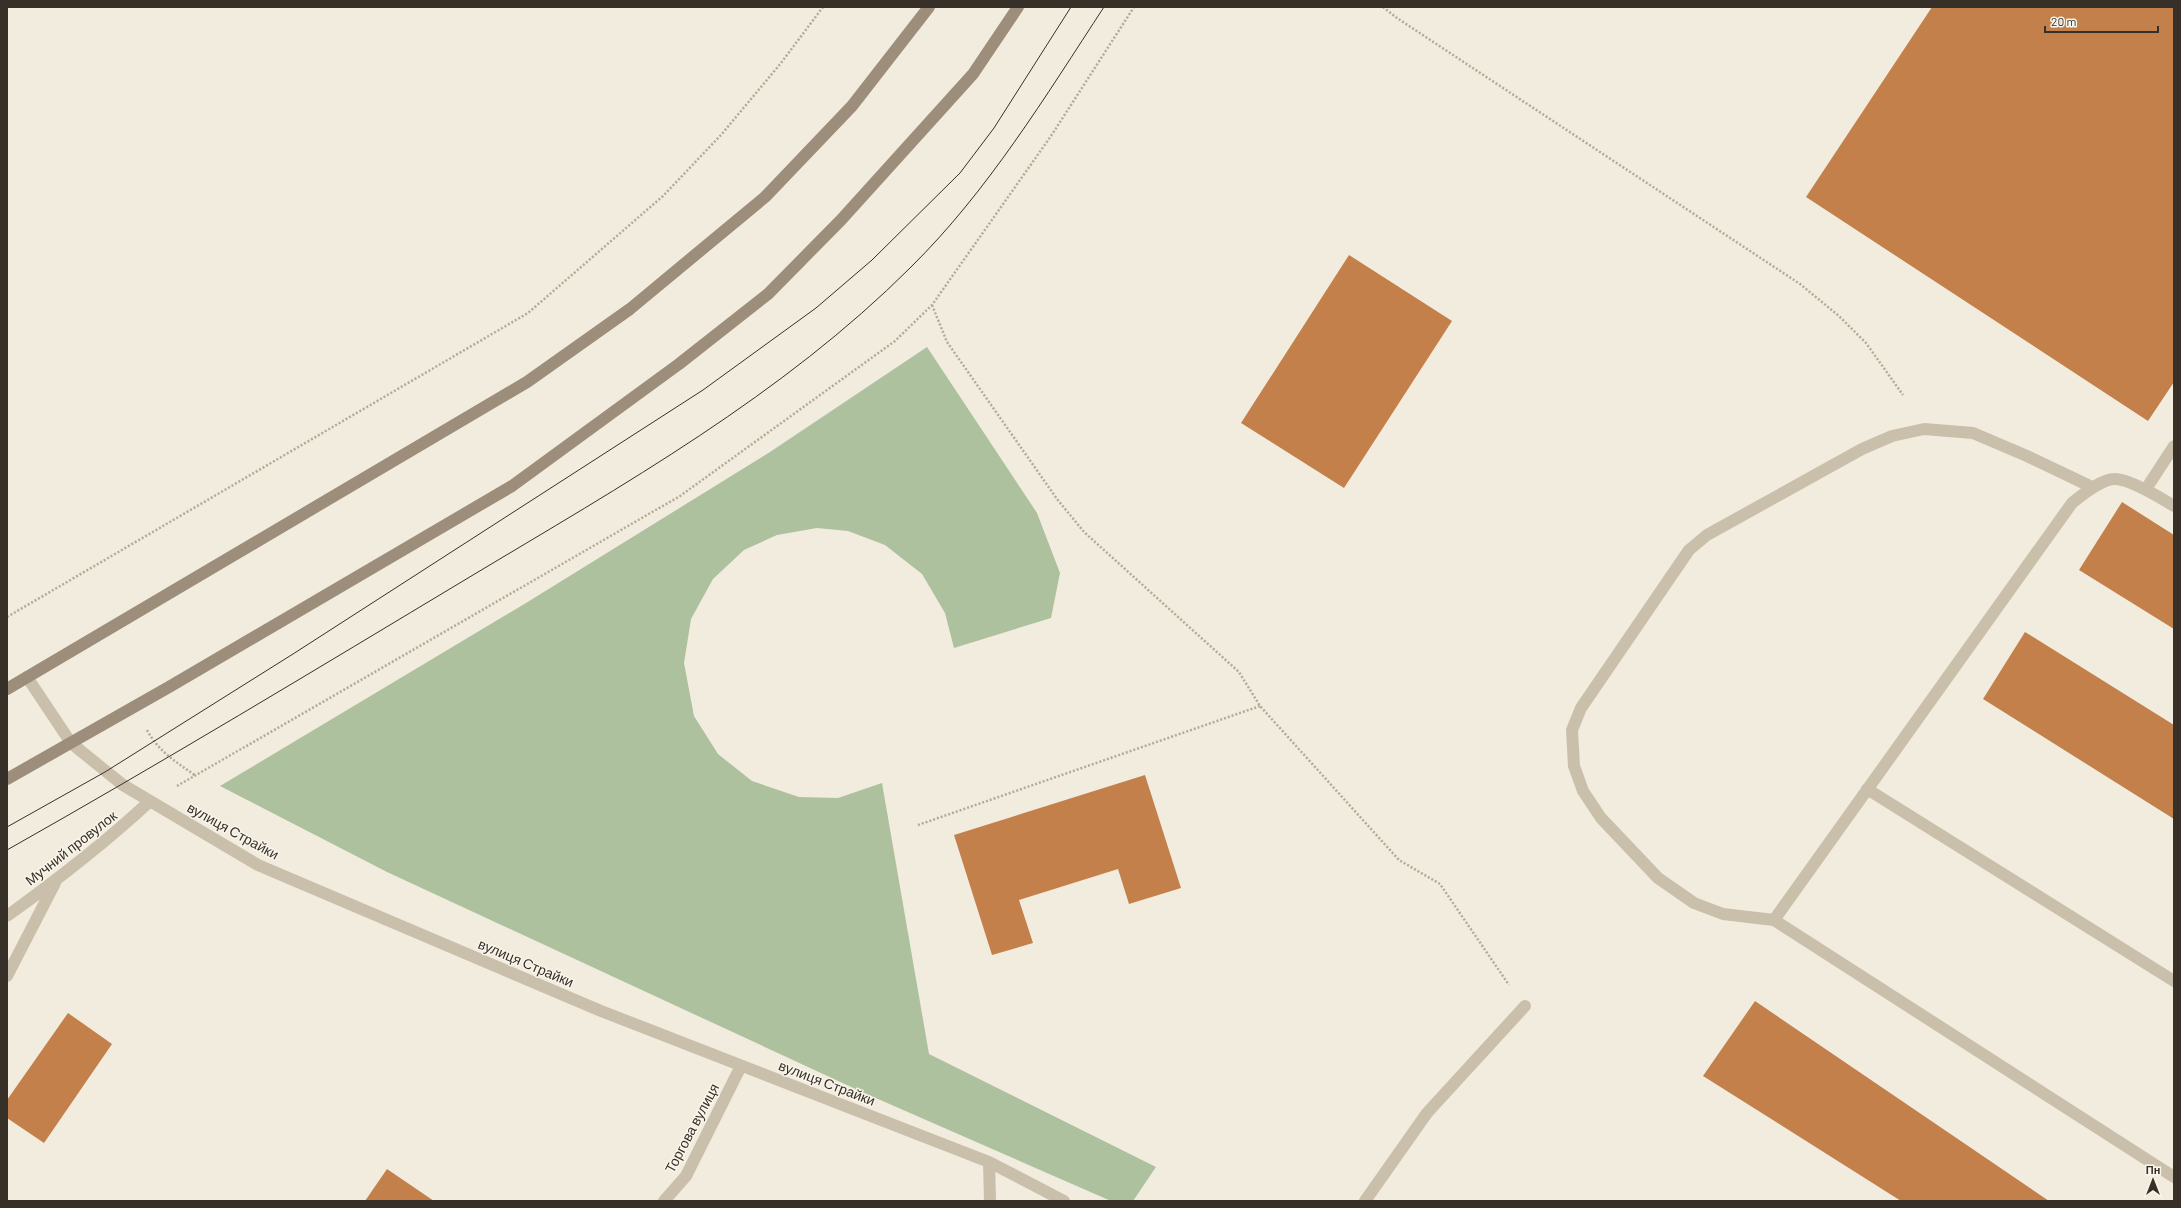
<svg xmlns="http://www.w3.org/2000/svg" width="2181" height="1208" font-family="Barlow,sans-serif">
	<rect width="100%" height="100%" fill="#f2ecde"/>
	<path fill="#aec19e" d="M 927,347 L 1037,513 L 1060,573 L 1051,618 L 954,648 L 945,613 L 922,574 L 885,545 L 848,531 L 817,528 L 777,535 L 744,550 L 713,579 L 691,619 L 684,663 L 694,716 L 718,754 L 752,781 L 799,797 L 838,798 L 882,783 L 929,1054 L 1156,1167 L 1133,1201 L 1111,1201 L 862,1092 L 387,872 L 220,786 L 526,603 L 770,452 Z"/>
	<path fill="#c3804b" d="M 1932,7 L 2174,7 L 2174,382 L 2148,421 L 1806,197 Z
		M 1349,255 L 1452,321 L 1344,488 L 1241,423 Z
		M 2122,502 L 2174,535 L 2174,629 L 2079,570 Z
		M 2025,632 L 2174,725 L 2174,819 L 1983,699 Z
		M 1145,775 L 1181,888 L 1129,904 L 1118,869 L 1019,900 L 1033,943 L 992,955 L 954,835 Z
		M 1755,1001 L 2049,1201 L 1901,1201 L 1703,1076 Z
		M 68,1013 L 112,1044 L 44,1143 L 7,1118 L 7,1100 Z
		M 387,1169 L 434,1201 L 365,1201 Z"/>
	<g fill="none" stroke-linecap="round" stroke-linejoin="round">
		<path stroke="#b6a994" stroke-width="2.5" stroke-dasharray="2 2" stroke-linecap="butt" d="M 1383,7 L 1397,18 L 1800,284 L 1839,316 L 1866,343 L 1903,395
			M 932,305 L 947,342 L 1057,499 L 1084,532 L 1239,672 L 1260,706 L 1399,860 L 1440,884 L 1509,985
			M 7,617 L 528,313 L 663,196 L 721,135 L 781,63 L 823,7
			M 147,730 C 158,751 176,762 196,776
			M 177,786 L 680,496 L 895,341 L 932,305 L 1051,136 L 1134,7
			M 918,825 L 1260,706"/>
		<path stroke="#cabfaa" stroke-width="12" d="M 2092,487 L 2027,456 L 1973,433 L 1924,429 L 1892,436 L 1862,449 L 1707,535 L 1689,550 L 1581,708 L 1572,730 L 1574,766 L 1583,791 L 1601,818 L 1658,878 L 1694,903 L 1723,914 L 1774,920 L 2174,1177
			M 2146,489 L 2174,446
			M 1867,789 L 2174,981
			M 1774,920 L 2072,503 C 2082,495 2101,479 2115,479 C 2130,479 2161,498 2174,506"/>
		<path stroke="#cabfaa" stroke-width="12" d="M 27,677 L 71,743 L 123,785 L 258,865 L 601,1011 L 989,1162 L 1064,1201
			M 7,916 C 57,880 105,843 150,801
			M 7,976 L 55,883
			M 989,1162 L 990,1201
			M 664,1201 L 686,1176 L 741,1066
			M 1365,1201 L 1427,1113 L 1525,1006"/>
		<path stroke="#9d8e7b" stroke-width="12" d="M 7,689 L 527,382 L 630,309 L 765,197 L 852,106 L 929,7
			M 7,779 L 169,687 L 512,486 L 679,364 L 768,294 L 841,220 L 973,74 L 1018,7"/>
		<path stroke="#373029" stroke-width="1" d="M 7,827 L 105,772 L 293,654 L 703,390 L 816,308 L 872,260 L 960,173 L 994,128 L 1071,7
			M 7,850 C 163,762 315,670 468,578 C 623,485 783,395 911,267 C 988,191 1045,97 1104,7"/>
	</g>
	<g text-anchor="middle" stroke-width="3" stroke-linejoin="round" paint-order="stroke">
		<g font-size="14" fill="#373029" stroke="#f9f5ea">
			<text transform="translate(233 831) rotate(29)" y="5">вулиця Страйки</text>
			<text transform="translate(71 848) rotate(-38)" y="5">Мучний провулок</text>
			<text transform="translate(526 963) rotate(23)" y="5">вулиця Страйки</text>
			<text transform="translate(827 1083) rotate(21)" y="5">вулиця Страйки</text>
			<text transform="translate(692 1128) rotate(-62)" y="5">Торгова вулиця</text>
		</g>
	</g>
	<rect width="2181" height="1208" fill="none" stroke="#373029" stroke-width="16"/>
	<g transform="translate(2153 1180)" stroke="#f9f5ea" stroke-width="3" paint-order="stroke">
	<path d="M0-3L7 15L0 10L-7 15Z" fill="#373029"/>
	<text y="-6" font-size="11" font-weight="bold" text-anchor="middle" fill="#373029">Пн</text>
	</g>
	<path d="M2045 26v6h113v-6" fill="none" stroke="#373029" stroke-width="2"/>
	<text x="2051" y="26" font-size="12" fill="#373029" stroke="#f9f5ea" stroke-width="3" paint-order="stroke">20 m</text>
</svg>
